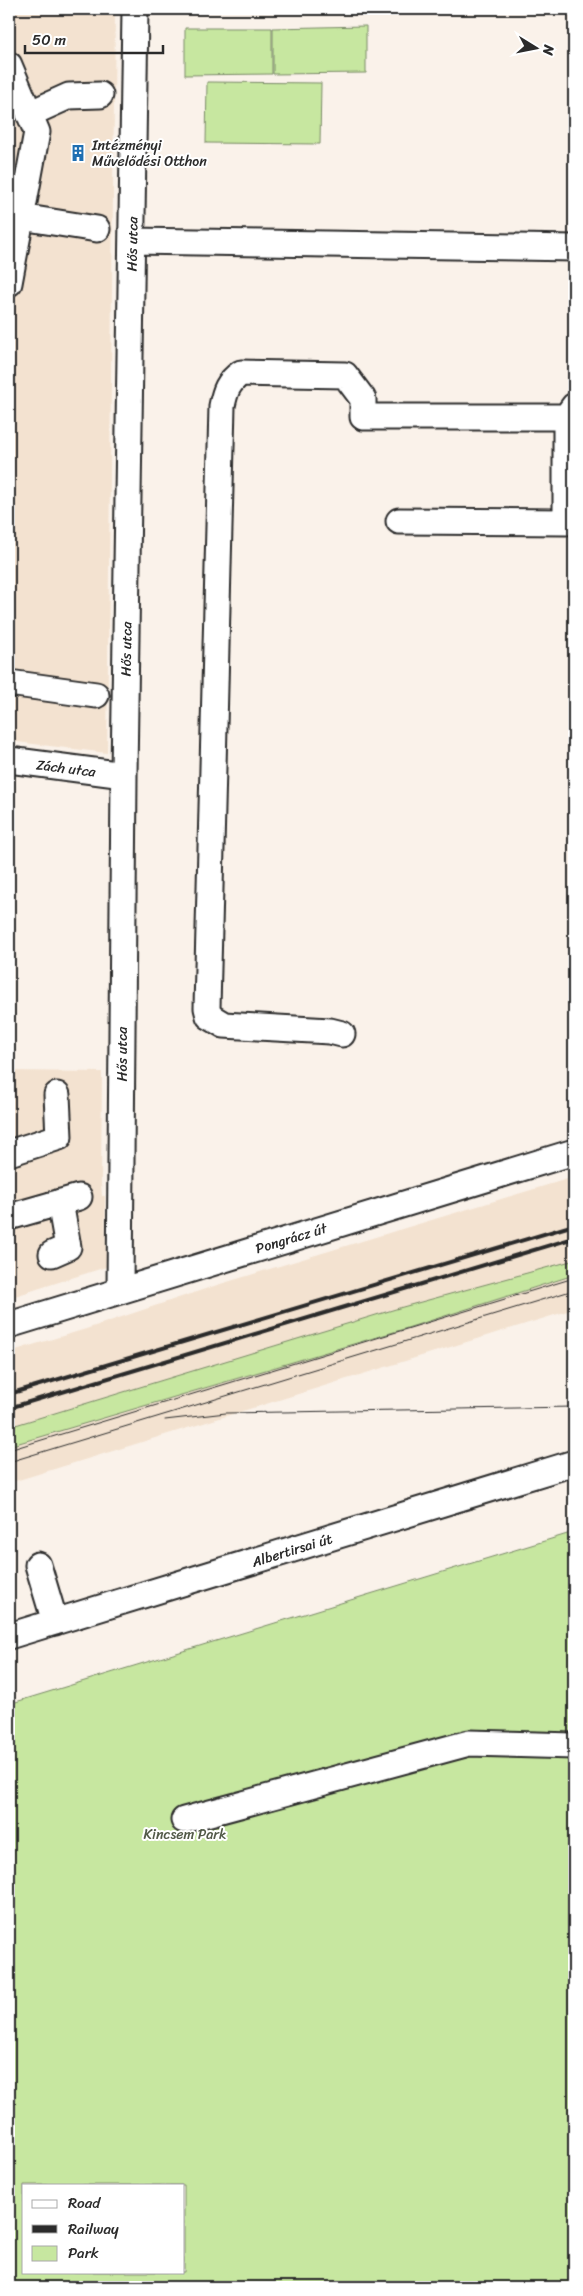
<svg xmlns="http://www.w3.org/2000/svg" width="583" height="2296" font-family="Sriracha,sans-serif">
	<rect width="100%" height="100%" fill="#faf2ea"/>
	<filter id="ink" filterUnits="userSpaceOnUse"><feTurbulence type="fractalNoise" baseFrequency=".02" numOctaves="2"/><feDisplacementMap in="SourceGraphic" scale="10" xChannelSelector="R" yChannelSelector="G"/><feConvolveMatrix kernelMatrix="1 2 1 2 8 2 1 2 1" color-interpolation-filters="sRGB"/></filter>
	<g filter="url(#ink)">
		<path fill="#f3e2d0" d="M 9,9 L 115,9 L 107,753 L 9,741 Z
			M 9,1071 L 102,1072 L 101,1184 L 102,1196 L 105,1196 L 106,1267 L 9,1298 Z
			M 574,1177 L 574,1258 L 572,1261 L 399,1308 L 9,1427 L 9,1352 L 86,1329 L 217,1285 Z
			M 574,1275 L 574,1309 L 9,1483 L 9,1446 L 404,1329 Z"/>
		<path fill="#c7e7a0" stroke="#798966" fill-rule="evenodd" d="M 366,26 L 366,73 L 273,74 L 273,28 Z
			M 185,28 L 272,28 L 272,74 L 185,75 Z
			M 207,82 L 321,83 L 320,144 L 206,143 Z
			M 574,1258 L 574,1275 L 404,1329 L 9,1446 L 9,1427 L 399,1308 L 571,1261 Z
			M 574,1532 L 574,2287 L 9,2287 L 9,1704 ZM 24,2185 L 184,2185 L 184,2272 L 24,2272 Z"/>
		<g fill="none" stroke-linecap="round" stroke-linejoin="round">
			<g stroke="#2b2b2b" stroke-width="29">
				<path id="minor" d="M 9,65 L 37,132 L 9,283
					M 29,114 L 69,96 L 100,95
					M 21,217 L 97,229
					M 132,241 L 574,248
					M 399,521 L 566,522 L 566,417 L 574,406
					M 9,683 L 96,695
					M 9,760 L 124,775
					M 342,1034 L 330,1031 L 224,1025 L 209,1016 L 207,1008 L 222,406 C 225,391 228,382 241,373 L 345,375 L 363,399 L 363,417 L 566,417
					M 9,1153 L 59,1137 L 57,1095
					M 9,1217 L 79,1197
					M 52,1254 L 68,1247 L 60,1202
					M 120,1290 L 124,775 L 135,9
					M 9,1325 L 574,1152
					M 38,1565 L 55,1622
					M 9,1636 L 574,1463
					M 184,1820 L 469,1743 L 574,1746"/>
			</g>
			<use href="#minor" stroke="#fff" stroke-width="25"/>
			<path stroke="#2b2b2b" stroke-width="1" d="M 165,1420 L 226,1413 L 574,1407
				M 9,1450 L 574,1278
				M 9,1462 L 574,1290"/>
			<path stroke="#2b2b2b" stroke-width="4" d="M 9,1394 L 574,1225
				M 9,1408 L 574,1238"/>
		</g>
	</g>
	<defs>
		<g id="building-bare" transform="scale(1.35)"><path d="M-4-6H4V6H1V3H-1V6H-4ZM-2.5-4.3h1.7v1.8h-1.7ZM.8-4.3h1.7v1.8H.8ZM-2.5-1h1.7V.8h-1.7ZM.8-1h1.7V.8H.8Z" fill="#1f6fb2" stroke="#fff" stroke-width="2.5" paint-order="stroke"/></g>
	</defs>
	<g fill-rule="evenodd">
		<use href="#building-bare" x="78" y="153"/>
	</g>
	<g text-anchor="middle" stroke-width="4" stroke-linejoin="round" paint-order="stroke">
		<g font-size="14" fill="#2b2b2b" stroke="#fff" text-anchor="start">
			<text x="92" y="150">Intézményi<tspan x="92" dy="16">Művelődési Otthon</tspan></text>
		</g>
		<g font-size="14" fill="#2b2b2b" stroke="#fff">
			<text transform="translate(132 244) rotate(-89)" y="5">Hős utca</text>
			<text transform="translate(126 649) rotate(-89)" y="5">Hős utca</text>
			<text transform="translate(66 768) rotate(7)" y="5">Zách utca</text>
			<text transform="translate(122 1054) rotate(-90)" y="5">Hős utca</text>
			<text transform="translate(291 1238) rotate(-17)" y="5">Pongrácz út</text>
			<text transform="translate(292 1550) rotate(-17)" y="5">Albertirsai út</text>
		</g>
		<g font-size="14" fill="#525a48" stroke="#fff">
			<text x="185" y="1839">Kincsem Park</text>
		</g>
	</g>
	<rect width="583" height="2296" fill="none" stroke="#fff" stroke-width="30"/>
	<rect x="15" y="15" width="553" height="2266" fill="none" stroke="#2b2b2b" stroke-width="2" filter="url(#ink)"/>
	<rect x="22" y="2184" width="162" height="90" fill="#ffffff" stroke="#aaaaaa"/>
	<rect x="32" y="2200" width="25" height="8" fill="#ffffff" stroke="#aaaaaa"/>
	<text x="68" y="2208" font-size="15" fill="#2b2b2b">Road</text>
	<rect x="32" y="2225" width="25" height="8" fill="#2b2b2b" stroke="#aaaaaa"/>
	<text x="68" y="2234" font-size="15" fill="#2b2b2b">Railway</text>
	<rect x="32" y="2246" width="25" height="15" fill="#c7e7a0" stroke="#aaaaaa"/>
	<text x="68" y="2258" font-size="15" fill="#2b2b2b">Park</text>
	<g transform="translate(536 48) rotate(100)" stroke="#ffffff" stroke-width="4" paint-order="stroke">
	<path d="M0-4L9 19L0 12L-9 19Z" fill="#2b2b2b"/>
	<text y="-8" font-size="14" font-weight="bold" text-anchor="middle" fill="#2b2b2b">N</text>
	</g>
	<path d="M25 45v8h138v-8" fill="none" stroke="#2b2b2b" stroke-width="2.5"/>
	<text x="32" y="45" font-size="15" fill="#2b2b2b" stroke="#ffffff" stroke-width="4" paint-order="stroke">50 m</text>
</svg>
